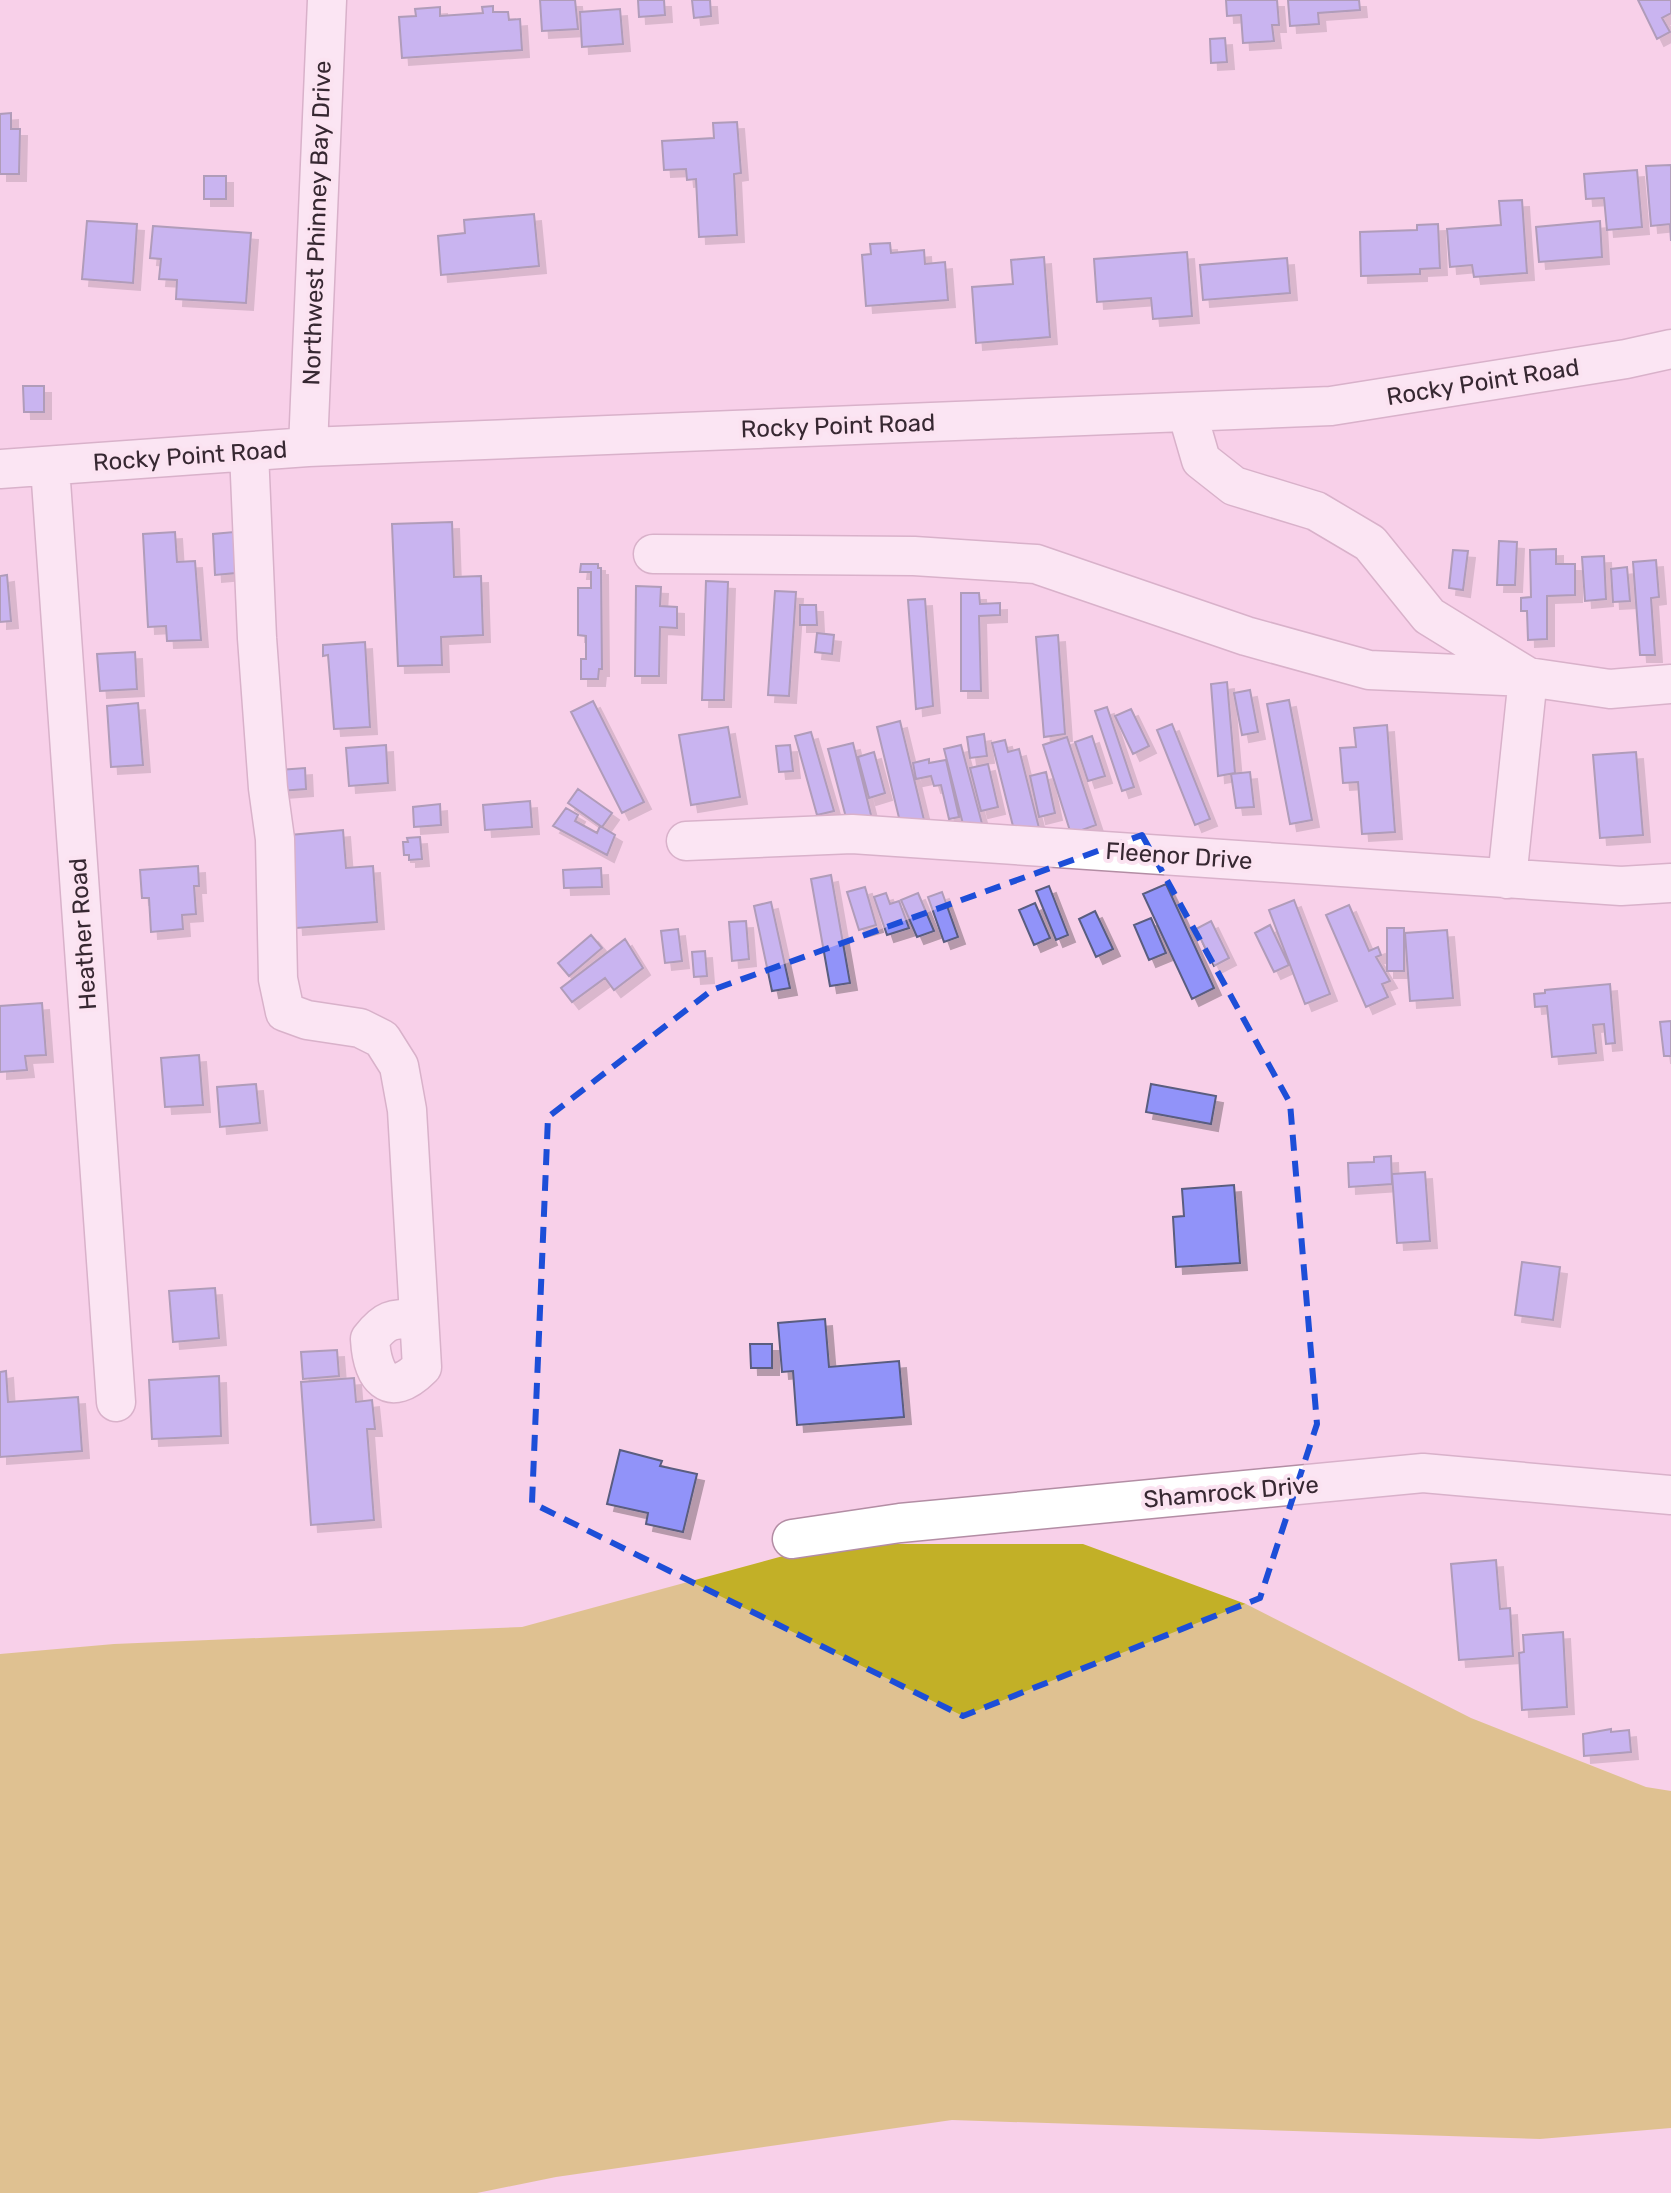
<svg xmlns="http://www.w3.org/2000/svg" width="1671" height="2193" font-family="Rubik,sans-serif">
	<defs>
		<filter id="shadow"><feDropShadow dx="7" dy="7" stdDeviation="0" flood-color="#0004"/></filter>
	</defs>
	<rect width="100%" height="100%" fill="#f8d0e9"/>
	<path fill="#c2b027" d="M 827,1544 L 1083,1544 L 1246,1604 L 1471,1718 L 1646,1787 L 1671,1791 L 1671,2128 L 1540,2139 L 952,2120 L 556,2177 L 477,2193 L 0,2193 L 0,1654 L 114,1644 L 522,1627 Z"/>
	<path fill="#9193f9" stroke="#5a5d7f" stroke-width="2" filter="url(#shadow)" d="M 540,0 L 575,0 L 578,29 L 542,31 Z
		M 638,0 L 664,0 L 665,15 L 639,17 Z
		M 692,0 L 710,0 L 711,16 L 694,18 Z
		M 1226,0 L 1277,0 L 1279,25 L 1272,25 L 1274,41 L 1243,43 L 1241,15 L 1227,16 Z
		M 1288,0 L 1359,0 L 1360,10 L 1318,13 L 1319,24 L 1290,26 Z
		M 1638,0 L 1671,0 L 1671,13 L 1662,18 L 1670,32 L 1657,39 Z
		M 493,6 L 493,12 L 508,12 L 509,20 L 520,19 L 522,50 L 402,58 L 399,17 L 416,16 L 415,9 L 440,7 L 440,16 L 483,13 L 482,7 Z
		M 620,9 L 623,44 L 582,47 L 580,12 Z
		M 1225,38 L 1227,62 L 1211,63 L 1210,39 Z
		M 11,113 L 11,129 L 20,129 L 19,174 L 0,174 L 0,114 Z
		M 737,122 L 741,173 L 734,174 L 737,235 L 699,237 L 696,179 L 687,180 L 686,169 L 664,170 L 662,141 L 714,138 L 713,123 Z
		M 1671,165 L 1671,241 L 1670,224 L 1651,226 L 1646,166 Z
		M 1637,170 L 1642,227 L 1607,230 L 1604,198 L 1586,199 L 1584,174 Z
		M 204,176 L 226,176 L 226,199 L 204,199 Z
		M 1522,200 L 1527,273 L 1474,277 L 1472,265 L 1450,267 L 1447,229 L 1501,225 L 1499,201 Z
		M 534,214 L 539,266 L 441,275 L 438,236 L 465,233 L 464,220 Z
		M 87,221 L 137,224 L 133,283 L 82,279 Z
		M 1600,221 L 1602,257 L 1539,262 L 1536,227 Z
		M 1438,224 L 1440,268 L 1420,269 L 1420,274 L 1361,276 L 1360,232 L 1417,230 L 1417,225 Z
		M 153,226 L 251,233 L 246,303 L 176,299 L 177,280 L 159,279 L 161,259 L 150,258 Z
		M 890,243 L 891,253 L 924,250 L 925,264 L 945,262 L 948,300 L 866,306 L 862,255 L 871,254 L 870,244 Z
		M 1187,252 L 1192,316 L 1153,319 L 1151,298 L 1097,302 L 1094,259 Z
		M 1044,257 L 1050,337 L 976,343 L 972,287 L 1013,284 L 1011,260 Z
		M 1287,258 L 1290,293 L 1203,300 L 1200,265 Z
		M 23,386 L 44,386 L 44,412 L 24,412 Z
		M 452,522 L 454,577 L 481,576 L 483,635 L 441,637 L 442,665 L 398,666 L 392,524 Z
		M 175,532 L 177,562 L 195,561 L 201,640 L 167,641 L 166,626 L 148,627 L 143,534 Z
		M 234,532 L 236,573 L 215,575 L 213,534 Z
		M 1499,541 L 1517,542 L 1515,585 L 1497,585 Z
		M 1556,549 L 1556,564 L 1575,564 L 1575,595 L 1547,596 L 1547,639 L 1528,640 L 1527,611 L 1521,611 L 1521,598 L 1531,597 L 1530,550 Z
		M 1453,550 L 1468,551 L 1463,590 L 1449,588 Z
		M 1604,556 L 1606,599 L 1585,601 L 1582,557 Z
		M 1656,560 L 1659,597 L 1651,598 L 1655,655 L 1640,655 L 1633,562 Z
		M 581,564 L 598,564 L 598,568 L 601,568 L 602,669 L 599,669 L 598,679 L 581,679 L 581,659 L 586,659 L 586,636 L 578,635 L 578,588 L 591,588 L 591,572 L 580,572 Z
		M 1627,567 L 1630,601 L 1613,602 L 1611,569 Z
		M 7,575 L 11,621 L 0,622 L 0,576 Z
		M 706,581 L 728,582 L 724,700 L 702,700 Z
		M 636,586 L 661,587 L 660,606 L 677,607 L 677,628 L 660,627 L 659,676 L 635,676 Z
		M 775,591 L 796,592 L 789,696 L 768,695 Z
		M 961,593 L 979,593 L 980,604 L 1000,603 L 1000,615 L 979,616 L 981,691 L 961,691 Z
		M 925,599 L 933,706 L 916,709 L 908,600 Z
		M 800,605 L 816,605 L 817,625 L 800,625 Z
		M 817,633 L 834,635 L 832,654 L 815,652 Z
		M 1058,635 L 1065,734 L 1044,737 L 1036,637 Z
		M 365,642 L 370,727 L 334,729 L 328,655 L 323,656 L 323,645 Z
		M 135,652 L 137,689 L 100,691 L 97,654 Z
		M 1227,682 L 1235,773 L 1218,776 L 1211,684 Z
		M 1250,690 L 1258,732 L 1242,735 L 1234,693 Z
		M 1289,700 L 1312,820 L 1290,824 L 1267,704 Z
		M 593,701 L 644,802 L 622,813 L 571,712 Z
		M 138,703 L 143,765 L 111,767 L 107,706 Z
		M 1107,707 L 1134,787 L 1122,791 L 1095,711 Z
		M 1131,709 L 1149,746 L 1133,754 L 1115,716 Z
		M 900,721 L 924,820 L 901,826 L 877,727 Z
		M 1172,724 L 1210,819 L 1195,825 L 1157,730 Z
		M 1387,725 L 1395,832 L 1362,834 L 1358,782 L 1343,783 L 1340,748 L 1356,747 L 1354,728 Z
		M 728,727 L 740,797 L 691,805 L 679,735 Z
		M 811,732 L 834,811 L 817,815 L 795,736 Z
		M 984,734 L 987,756 L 970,758 L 967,737 Z
		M 1092,736 L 1105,776 L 1088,781 L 1075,742 Z
		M 1067,737 L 1096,825 L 1071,834 L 1043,745 Z
		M 1005,740 L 1008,752 L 1019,749 L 1039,828 L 1015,834 L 992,743 Z
		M 853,743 L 872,819 L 848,825 L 828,749 Z
		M 386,745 L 388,783 L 349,786 L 346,748 Z
		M 790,745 L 793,771 L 779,772 L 776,746 Z
		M 961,745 L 984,831 L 966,836 L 944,749 Z
		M 874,752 L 885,793 L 869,798 L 858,757 Z
		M 1636,752 L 1643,835 L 1600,838 L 1593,755 Z
		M 929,759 L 929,763 L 946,760 L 959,817 L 949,819 L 941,785 L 934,786 L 931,776 L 916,779 L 913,763 Z
		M 988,764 L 998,807 L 981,811 L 970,768 Z
		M 305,768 L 306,789 L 280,791 L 279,770 Z
		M 1046,772 L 1055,813 L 1039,817 L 1030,776 Z
		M 1250,772 L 1254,807 L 1236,808 L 1231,774 Z
		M 578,789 L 612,813 L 602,827 L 568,803 Z
		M 530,801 L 532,827 L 485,830 L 483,805 Z
		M 440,804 L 441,825 L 414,827 L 413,807 Z
		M 566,808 L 578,815 L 575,821 L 597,833 L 600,826 L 615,835 L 607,855 L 553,826 Z
		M 343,830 L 346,868 L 373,866 L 377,922 L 296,928 L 290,835 Z
		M 420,837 L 422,859 L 409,860 L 409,855 L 404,855 L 403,842 L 408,842 L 407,838 Z
		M 198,866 L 199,886 L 194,886 L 196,914 L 182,915 L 183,929 L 151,932 L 149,898 L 142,898 L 140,870 Z
		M 601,868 L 602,887 L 564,888 L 563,870 Z
		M 831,875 L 850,983 L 830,986 L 811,879 Z
		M 1166,884 L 1214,988 L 1192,999 L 1143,894 Z
		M 1049,886 L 1068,935 L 1056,940 L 1036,891 Z
		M 865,887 L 876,925 L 859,930 L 847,892 Z
		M 942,892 L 958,937 L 944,942 L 928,897 Z
		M 886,893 L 890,904 L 899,901 L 909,928 L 887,935 L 874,897 Z
		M 918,893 L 934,931 L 917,937 L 901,900 Z
		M 1294,900 L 1330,994 L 1305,1004 L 1269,910 Z
		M 771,902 L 790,988 L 772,991 L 754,906 Z
		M 1035,903 L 1050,938 L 1034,945 L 1019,910 Z
		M 1349,905 L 1369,951 L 1378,947 L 1381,955 L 1376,957 L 1390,981 L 1382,984 L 1388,997 L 1366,1007 L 1326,915 Z
		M 1095,911 L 1113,949 L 1096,957 L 1079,919 Z
		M 1151,918 L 1166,953 L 1149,960 L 1134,925 Z
		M 746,921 L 749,959 L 732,961 L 729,922 Z
		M 1211,921 L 1229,958 L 1214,966 L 1196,929 Z
		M 1270,925 L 1289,965 L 1274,972 L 1255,933 Z
		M 1387,928 L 1404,928 L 1404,971 L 1387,971 Z
		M 678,929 L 682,961 L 665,963 L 661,931 Z
		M 1447,930 L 1453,998 L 1410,1001 L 1405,933 Z
		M 591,935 L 602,948 L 569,976 L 558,963 Z
		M 625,939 L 643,968 L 614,990 L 605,978 L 572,1002 L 561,988 Z
		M 705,951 L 707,976 L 694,977 L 692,952 Z
		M 1610,984 L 1615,1043 L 1606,1044 L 1604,1024 L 1593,1025 L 1596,1053 L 1552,1057 L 1547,1006 L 1535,1007 L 1534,994 L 1545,993 L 1545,990 Z
		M 42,1003 L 46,1055 L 25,1056 L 27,1070 L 0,1072 L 0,1006 Z
		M 1671,1021 L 1671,1056 L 1664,1056 L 1660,1022 Z
		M 199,1055 L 203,1105 L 165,1107 L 161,1058 Z
		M 256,1084 L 260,1123 L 220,1127 L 217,1087 Z
		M 1151,1084 L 1216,1096 L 1211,1124 L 1146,1112 Z
		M 1391,1156 L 1392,1184 L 1349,1187 L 1348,1163 L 1374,1162 L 1374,1157 Z
		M 1425,1172 L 1430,1241 L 1397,1243 L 1392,1174 Z
		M 1234,1185 L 1240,1263 L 1176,1267 L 1173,1217 L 1184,1216 L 1182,1189 Z
		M 1522,1262 L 1560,1267 L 1553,1320 L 1515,1315 Z
		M 215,1288 L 219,1338 L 173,1342 L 169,1291 Z
		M 825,1319 L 829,1367 L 899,1361 L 904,1417 L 797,1425 L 793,1371 L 782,1372 L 778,1323 Z
		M 750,1344 L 772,1344 L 772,1368 L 751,1368 Z
		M 337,1350 L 339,1376 L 303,1379 L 301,1352 Z
		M 6,1371 L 8,1402 L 78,1397 L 82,1451 L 0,1457 L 0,1372 Z
		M 219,1376 L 221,1436 L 152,1439 L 149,1380 Z
		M 354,1378 L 356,1402 L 372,1400 L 375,1429 L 367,1429 L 374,1520 L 311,1525 L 301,1382 Z
		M 620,1450 L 662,1461 L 660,1466 L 697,1474 L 683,1532 L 646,1524 L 648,1513 L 607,1504 Z
		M 1496,1560 L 1500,1609 L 1510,1608 L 1513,1656 L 1459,1660 L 1451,1564 Z
		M 1563,1632 L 1567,1707 L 1522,1710 L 1519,1653 L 1524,1652 L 1523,1635 Z
		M 1611,1729 L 1611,1732 L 1629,1730 L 1631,1752 L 1584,1756 L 1583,1734 Z"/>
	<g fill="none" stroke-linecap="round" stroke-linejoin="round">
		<g stroke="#b38da4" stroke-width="41">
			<path id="minor" d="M 1187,412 L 1201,460 L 1234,486 L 1316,511 L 1370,543 L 1429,616 L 1528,677 L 1610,689 L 1671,684
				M 308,447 L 327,0
				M 249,452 L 257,638 L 268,788 L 275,839 L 278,979 L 285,1012 L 307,1020 L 360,1028 L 382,1039 L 399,1066 L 407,1110 L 422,1367 C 388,1401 372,1376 370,1339 C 386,1318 392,1319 418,1319
				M 50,467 L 116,1402
				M 0,469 L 308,447 L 1331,406 L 1626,359 L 1671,349
				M 653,554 L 914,556 L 1036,564 L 1246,636 L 1369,670 L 1528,677 L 1507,879
				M 686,841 L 852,834 L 1621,886 L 1671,883
				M 792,1539 L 900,1523 L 1423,1473 L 1671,1495"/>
		</g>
		<use href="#minor" stroke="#fff" stroke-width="38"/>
	</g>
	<path d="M0 0H1671V2193H0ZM 1142,835 L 1290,1103 L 1317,1424 L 1260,1598 L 963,1716 L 532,1503 L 548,1117 L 712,990 Z" fill="#f8d0e9" fill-opacity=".55" fill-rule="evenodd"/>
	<path fill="none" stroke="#1d4ed8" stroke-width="6" stroke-dasharray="16 10" stroke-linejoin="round" d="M 1142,835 L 1290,1103 L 1317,1424 L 1260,1598 L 963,1716 L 532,1503 L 548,1117 L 712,990 Z"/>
	<g text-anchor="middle" stroke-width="8" stroke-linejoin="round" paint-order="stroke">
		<g font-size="24" fill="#372832" stroke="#fbe3f1">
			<text transform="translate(317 223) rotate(-88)" y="8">Northwest Phinney Bay Drive</text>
			<text transform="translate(1483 382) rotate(-9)" y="8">Rocky Point Road</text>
			<text transform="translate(838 426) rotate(-2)" y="8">Rocky Point Road</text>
			<text transform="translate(190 456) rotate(-4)" y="8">Rocky Point Road</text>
			<text transform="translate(1179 856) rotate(4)" y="8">Fleenor Drive</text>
			<text transform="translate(83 934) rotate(-94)" y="8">Heather Road</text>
			<text transform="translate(1231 1492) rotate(-5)" y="8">Shamrock Drive</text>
		</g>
	</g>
</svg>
